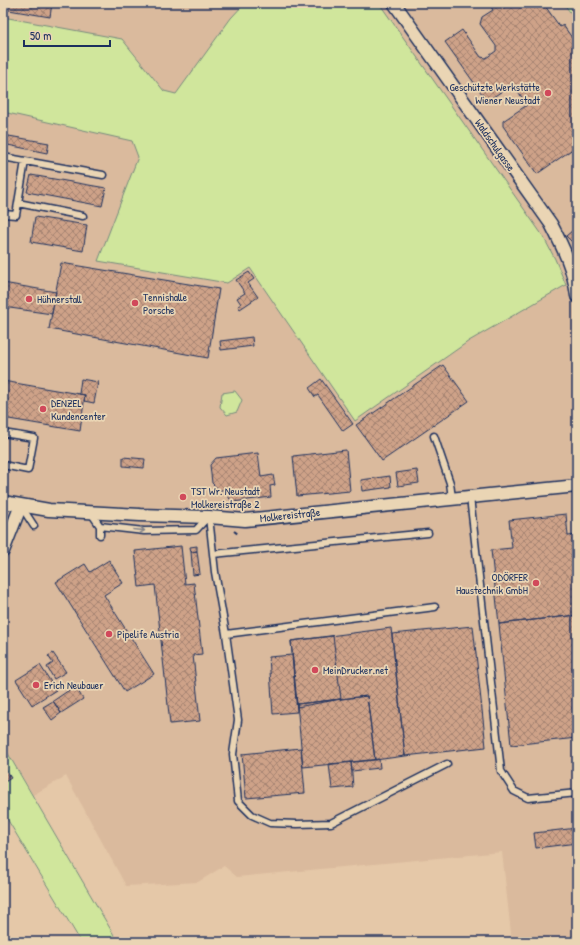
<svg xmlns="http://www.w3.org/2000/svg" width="580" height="945" font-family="'Patrick Hand',sans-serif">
	<defs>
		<pattern id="building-cross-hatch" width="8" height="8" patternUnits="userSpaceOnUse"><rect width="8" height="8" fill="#cea288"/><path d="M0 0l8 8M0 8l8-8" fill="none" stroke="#a68472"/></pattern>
	</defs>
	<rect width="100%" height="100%" fill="#e5c8a8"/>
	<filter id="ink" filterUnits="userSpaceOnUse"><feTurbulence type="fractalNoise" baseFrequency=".025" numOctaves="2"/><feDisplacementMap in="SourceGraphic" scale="8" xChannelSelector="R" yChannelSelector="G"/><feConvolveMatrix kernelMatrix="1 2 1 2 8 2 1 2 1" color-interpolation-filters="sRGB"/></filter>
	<g filter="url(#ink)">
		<path fill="#daba9d" d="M 3,3 L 563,3 L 577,21 L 577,942 L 512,942 L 502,852 L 237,877 L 224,866 L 198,882 L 126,886 L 66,776 L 33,795 L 3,745 Z"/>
		<path fill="#d0e69c" stroke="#768a7d" d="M 245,3 L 379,3 L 543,236 L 555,259 L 566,285 L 469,341 L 355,421 L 250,268 L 227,283 L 98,261 L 138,157 L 132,141 L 3,112 L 3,17 L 122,39 L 164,91 L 176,94 L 231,18 Z
			M 563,3 L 577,3 L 577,21 Z
			M 235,391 L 242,400 L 237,412 L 227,415 L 220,407 L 222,393 Z
			M 3,745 L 118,942 L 81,942 L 3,812 Z"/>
		<path fill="url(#building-cross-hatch)" stroke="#1b2f5e" d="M 3,3 L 52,3 L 50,17 L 3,9 Z
			M 492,3 L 543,3 L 560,27 L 563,25 L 577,45 L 577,146 L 537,174 L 503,126 L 503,121 L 527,105 L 513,84 L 487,101 L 445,42 L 462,30 L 481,57 L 486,58 L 496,51 L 496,46 L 480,24 L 482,17 L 493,10 L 490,5 Z
			M 3,135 L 49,143 L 47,153 L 3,144 Z
			M 31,175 L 106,188 L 102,206 L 27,192 Z
			M 35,217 L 87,225 L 83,251 L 31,242 Z
			M 573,230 L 577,234 L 577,239 L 573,243 L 566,236 Z
			M 61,263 L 219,289 L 208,358 L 49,329 Z
			M 249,272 L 254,279 L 248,283 L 258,297 L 240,309 L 238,306 L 241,304 L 237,298 L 245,293 L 236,280 Z
			M 3,283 L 56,292 L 52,314 L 3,307 Z
			M 252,337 L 253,346 L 221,350 L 220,341 Z
			M 443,365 L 469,401 L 382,461 L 356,425 Z
			M 81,379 L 98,382 L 94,403 L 84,401 L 85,395 L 79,394 Z
			M 321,379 L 353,424 L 343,431 L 318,395 L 315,397 L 309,388 Z
			M 3,381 L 85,395 L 80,431 L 3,418 Z
			M 346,450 L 350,491 L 297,496 L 293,456 Z
			M 258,453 L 261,477 L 273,475 L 275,485 L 270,486 L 271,497 L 233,502 L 229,498 L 228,490 L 219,490 L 212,483 L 210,465 L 216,458 Z
			M 123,457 L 145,459 L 144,468 L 123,466 Z
			M 417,470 L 419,483 L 398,486 L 396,473 Z
			M 390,476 L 391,487 L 362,491 L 361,480 Z
			M 566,514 L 568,536 L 577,535 L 577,615 L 499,624 L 491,550 L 512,548 L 509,520 Z
			M 181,546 L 185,584 L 194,583 L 202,654 L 193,655 L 200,721 L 170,724 L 155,585 L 139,587 L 135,551 Z
			M 197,546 L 197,551 L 191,552 L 190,547 Z
			M 197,551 L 200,574 L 193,575 L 191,552 Z
			M 109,560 L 123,583 L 104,595 L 154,674 L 125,692 L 56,582 L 85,564 L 90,572 Z
			M 577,615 L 577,738 L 511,745 L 499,624 Z
			M 473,626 L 486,747 L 405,756 L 392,634 Z
			M 391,628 L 405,756 L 375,760 L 367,696 L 297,704 L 291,641 Z
			M 333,636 L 341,699 L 297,707 L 291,641 Z
			M 53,653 L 66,672 L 54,679 L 47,667 L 53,663 L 48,656 Z
			M 292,655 L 297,712 L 273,714 L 269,657 Z
			M 40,665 L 56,690 L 32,705 L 16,680 Z
			M 75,686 L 83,699 L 61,713 L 53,701 Z
			M 367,696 L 375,760 L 303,767 L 297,704 Z
			M 53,701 L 61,713 L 52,720 L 43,707 Z
			M 301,748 L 305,793 L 246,798 L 242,754 Z
			M 379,759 L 380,768 L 352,771 L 351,762 Z
			M 351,762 L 353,787 L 332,789 L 329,764 Z
			M 3,766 L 11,778 L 3,783 Z
			M 577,828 L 577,843 L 536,848 L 534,833 Z"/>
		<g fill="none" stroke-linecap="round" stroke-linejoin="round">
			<g stroke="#1b2f5e" stroke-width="9">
				<path id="lane" d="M 3,157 L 103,175
					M 18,203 L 83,216
					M 3,214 L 16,215 L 25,161
					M 3,433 L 34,438 L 28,470 L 3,465
					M 434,436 L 450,483 L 452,498
					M 470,497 L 501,771 L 514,791 L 528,798 L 577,793
					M 21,506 L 34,526
					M 91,513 L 100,526 L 100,535
					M 209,517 L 215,572 L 226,634 L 238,720 L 233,754 L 238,801 L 252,815 L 270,823 L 297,824 L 331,823 L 447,764
					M 100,526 L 144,531 L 196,530 L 208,517
					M 213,554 L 428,533
					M 226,634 L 435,607"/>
			</g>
			<g stroke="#1b2f5e" stroke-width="15">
				<path id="street" d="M 394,3 L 551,224 C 563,247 574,270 577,296
					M 3,502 L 49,510 L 140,515 L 209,517 L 245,520 L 577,486
					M 3,551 L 21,505"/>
			</g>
			<path stroke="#1b2f5e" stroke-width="2" stroke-dasharray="4 3" stroke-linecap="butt" d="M 234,531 L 238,534"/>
			<use href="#lane" stroke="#ead5b4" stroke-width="6"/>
			<use href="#street" stroke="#ead5b4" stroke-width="12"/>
		</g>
		<defs><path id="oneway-shaft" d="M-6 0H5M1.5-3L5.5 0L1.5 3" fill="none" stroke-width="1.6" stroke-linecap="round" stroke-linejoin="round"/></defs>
		<use stroke="#828289" href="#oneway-shaft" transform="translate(139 530) rotate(5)"/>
	</g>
	<g fill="#d1495b" stroke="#ead5b4" stroke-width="1.5">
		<circle cx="548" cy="93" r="4"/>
		<circle cx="29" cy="299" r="4"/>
		<circle cx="135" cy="303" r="4"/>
		<circle cx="43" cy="409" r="4"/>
		<circle cx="183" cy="497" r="4"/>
		<circle cx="536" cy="583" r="4"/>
		<circle cx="109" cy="634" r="4"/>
		<circle cx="315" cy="670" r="4"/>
		<circle cx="36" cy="685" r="4"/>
	</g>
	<g text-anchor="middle" stroke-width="3.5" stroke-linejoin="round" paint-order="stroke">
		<g font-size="11" fill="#1b2f5e" stroke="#ead5b4" text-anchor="start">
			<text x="540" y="91" text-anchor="end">Geschützte Werkstätte<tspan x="540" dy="13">Wiener Neustadt</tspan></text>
			<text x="143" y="301">Tennishalle<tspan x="143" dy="13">Porsche</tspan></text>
			<text x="37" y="303">Hühnerstall</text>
			<text x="51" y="407">DENZEL<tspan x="51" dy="13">Kundencenter</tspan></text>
			<text x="191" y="495">TST Wr. Neustadt<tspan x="191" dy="13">Molkereistraße 2</tspan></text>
			<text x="528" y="581" text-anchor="end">ODÖRFER<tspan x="528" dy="13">Haustechnik GmbH</tspan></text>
			<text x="117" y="638">Pipelife Austria</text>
			<text x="323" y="674">MeinDrucker.net</text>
			<text x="44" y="689">Erich Neubauer</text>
		</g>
		<g font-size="11" fill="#1b2f5e" stroke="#ead5b4">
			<text transform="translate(495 145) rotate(55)" y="4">Waldschulgasse</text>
			<text transform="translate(290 515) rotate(-6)" y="4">Molkereistraße</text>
		</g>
	</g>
	<rect width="580" height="945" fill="none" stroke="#ead5b4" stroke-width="16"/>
	<rect x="8" y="8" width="564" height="929" fill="none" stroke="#1b2f5e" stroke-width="1.5" filter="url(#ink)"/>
	<path d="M24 40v6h86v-6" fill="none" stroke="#1b2f5e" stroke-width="2"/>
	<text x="30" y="40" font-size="12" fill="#1b2f5e" stroke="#ead5b4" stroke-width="3" paint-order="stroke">50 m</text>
</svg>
